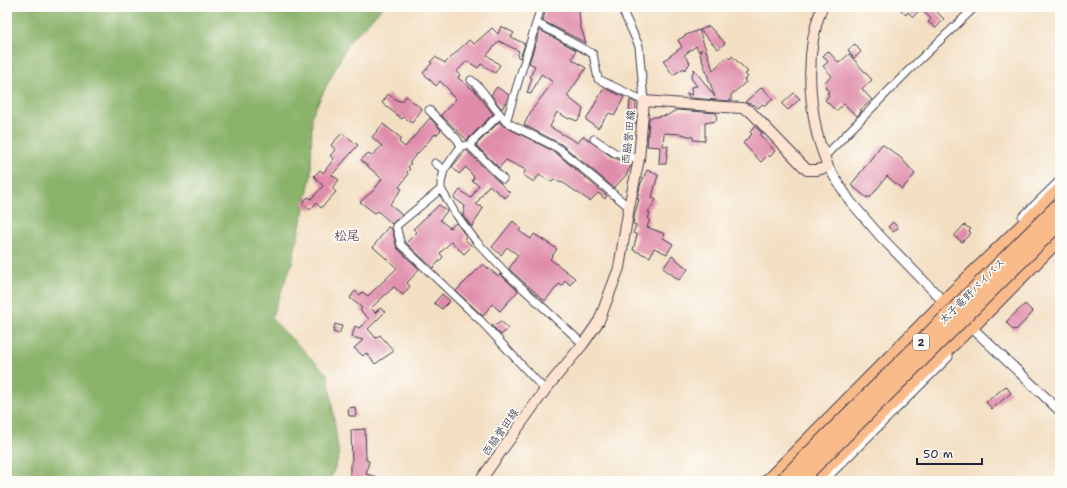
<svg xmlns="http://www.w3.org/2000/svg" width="1067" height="488" font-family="'Shantell Sans','Klee One',sans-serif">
	<rect width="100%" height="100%" fill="#fdfcf7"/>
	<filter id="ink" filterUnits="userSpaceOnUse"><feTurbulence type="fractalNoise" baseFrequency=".025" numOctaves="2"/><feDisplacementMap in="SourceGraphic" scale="8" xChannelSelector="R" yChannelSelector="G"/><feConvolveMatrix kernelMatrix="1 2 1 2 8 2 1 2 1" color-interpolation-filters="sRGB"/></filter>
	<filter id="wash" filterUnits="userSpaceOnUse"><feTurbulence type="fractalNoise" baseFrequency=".012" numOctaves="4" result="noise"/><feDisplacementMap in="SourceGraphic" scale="16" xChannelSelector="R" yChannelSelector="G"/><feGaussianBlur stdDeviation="0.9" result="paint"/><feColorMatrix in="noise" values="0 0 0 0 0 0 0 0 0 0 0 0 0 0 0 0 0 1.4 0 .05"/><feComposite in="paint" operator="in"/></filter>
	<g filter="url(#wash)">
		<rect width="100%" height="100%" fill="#f3dfc2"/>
		<path fill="#8ab36a" stroke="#566a52" d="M 7,7 L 383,7 L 348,43 L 312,115 L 311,176 L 292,263 L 271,318 L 328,375 L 339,456 L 330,481 L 7,481 Z"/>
		<g id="blocks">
			<path fill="#e08dab" d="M 546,7 L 571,7 L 579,9 L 580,25 L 586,43 L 543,21 Z
				M 898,7 L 932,7 L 944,19 L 936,28 L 928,22 L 931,19 L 921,9 L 913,17 L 908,12 L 906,15 Z
				M 501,26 L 514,33 L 511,37 L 525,44 L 520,58 L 517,56 L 519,51 L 499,41 L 487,55 L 500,65 L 495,73 L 481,64 L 478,68 L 467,61 L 456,72 L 460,75 L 458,78 L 475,91 L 493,114 L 467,140 L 441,115 L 456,99 L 449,93 L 450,91 L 440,81 L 436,86 L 423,73 L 432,63 L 430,62 L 435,57 L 445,63 L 469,40 L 474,44 L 492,28 L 498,34 Z
				M 709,26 L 725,43 L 718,49 L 700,30 Z
				M 540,30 L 576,50 L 572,59 L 586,68 L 567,96 L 583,109 L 581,116 L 577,121 L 570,118 L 569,119 L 557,112 L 550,127 L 578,143 L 583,136 L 612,157 L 631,165 L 627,174 L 614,188 L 561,144 L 524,125 L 531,111 L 553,82 L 541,74 L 531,94 L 527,93 L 532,78 L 530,77 L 535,66 L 529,63 Z
				M 699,30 L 713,70 L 727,57 L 730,59 L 732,56 L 748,72 L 745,74 L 748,77 L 744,80 L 746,82 L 731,95 L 731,101 L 690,98 L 686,93 L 692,95 L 691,87 L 697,86 L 691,78 L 694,69 L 715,97 L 700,54 L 701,49 L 699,52 L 696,46 L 684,55 L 690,63 L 685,70 L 684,68 L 673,75 L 663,61 L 682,47 L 678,40 L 686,35 Z
				M 855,44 L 861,52 L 854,58 L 848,50 Z
				M 828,51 L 839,63 L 849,54 L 872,80 L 862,89 L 872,100 L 860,110 L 862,111 L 857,116 L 844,104 L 836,111 L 825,100 L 829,95 L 827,93 L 829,92 L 825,87 L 827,84 L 825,82 L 832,76 L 823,66 L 828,62 L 823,56 Z
				M 497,87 L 509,95 L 502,109 L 491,95 Z
				M 762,87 L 773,99 L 765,106 L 763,104 L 758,108 L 754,104 L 753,105 L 745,102 Z
				M 604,88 L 624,97 L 615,115 L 609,113 L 598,128 L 586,120 Z
				M 794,93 L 800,99 L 788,110 L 782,104 Z
				M 388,94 L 398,101 L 399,100 L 401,102 L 406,96 L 422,109 L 412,123 L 404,117 L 402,119 L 382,103 Z
				M 630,100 L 636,103 L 635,124 L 628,124 Z
				M 676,110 L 717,113 L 716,121 L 705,123 L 705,141 L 693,140 L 693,137 L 681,134 L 664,133 L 663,146 L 668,146 L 666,164 L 659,164 L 660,147 L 647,146 L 649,118 L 668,115 Z
				M 430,118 L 441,130 L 436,135 L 435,134 L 409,163 L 411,164 L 408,167 L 410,169 L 407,172 L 408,175 L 399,187 L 402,189 L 390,204 L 402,215 L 392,224 L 378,211 L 375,213 L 360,202 L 374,190 L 382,179 L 361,160 L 368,153 L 371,156 L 382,146 L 372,137 L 383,124 L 401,138 L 399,142 L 405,147 Z
				M 499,122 L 504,126 L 555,152 L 607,196 L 605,199 L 598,193 L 590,201 L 562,182 L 561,183 L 554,179 L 552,182 L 539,175 L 534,182 L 523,175 L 526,170 L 506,160 L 499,168 L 476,145 Z
				M 755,126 L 762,133 L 760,135 L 775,151 L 770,157 L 768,155 L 761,162 L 743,143 L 752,134 L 750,132 Z
				M 342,133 L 358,145 L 332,175 L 339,180 L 332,188 L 336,192 L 321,208 L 316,203 L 310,210 L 302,203 L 308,197 L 311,199 L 323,186 L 314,176 L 320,170 L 323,173 L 334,159 L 330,156 L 335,150 L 331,145 Z
				M 882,144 L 901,158 L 915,174 L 902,189 L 887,176 L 870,198 L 868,196 L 867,198 L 851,185 Z
				M 466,150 L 510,193 L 505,198 L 489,185 L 476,204 L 483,208 L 472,227 L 463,215 L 465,206 L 454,198 L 460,190 L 471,198 L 479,185 L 472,181 L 474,177 L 466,167 L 459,174 L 452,167 Z
				M 647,170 L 658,175 L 652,197 L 656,200 L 648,212 L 650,213 L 648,219 L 650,219 L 647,227 L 665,234 L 663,238 L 673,244 L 667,254 L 654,248 L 650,257 L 633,250 L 637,235 L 633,233 L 636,225 L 633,224 L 635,213 L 639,199 L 637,199 L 641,183 Z
				M 439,205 L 447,211 L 440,220 L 450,228 L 456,223 L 466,236 L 464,239 L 472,246 L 464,254 L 451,242 L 440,253 L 443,257 L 433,268 L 406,243 L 417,232 L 413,229 Z
				M 513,221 L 521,228 L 519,231 L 531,239 L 534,234 L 557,249 L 550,259 L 575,278 L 570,285 L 565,280 L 562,286 L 559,284 L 545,301 L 509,269 L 518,255 L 507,247 L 501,255 L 492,247 Z
				M 893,222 L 898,228 L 893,232 L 888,227 Z
				M 964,225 L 971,229 L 969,231 L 971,233 L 962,242 L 954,236 Z
				M 388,227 L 392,229 L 397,248 L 419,269 L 407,283 L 410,286 L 403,295 L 394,287 L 371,308 L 375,313 L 380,308 L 385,312 L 368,329 L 376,338 L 380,335 L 394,351 L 375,364 L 366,353 L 363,356 L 354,348 L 363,340 L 352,337 L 355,326 L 359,328 L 369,319 L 360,310 L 362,308 L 350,298 L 355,291 L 360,295 L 362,292 L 368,296 L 397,268 L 373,247 Z
				M 672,256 L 688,269 L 679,280 L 663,268 Z
				M 483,264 L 498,276 L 500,274 L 518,291 L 500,311 L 492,304 L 483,316 L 456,291 Z
				M 442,294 L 450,301 L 442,309 L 434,303 Z
				M 1025,304 L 1033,312 L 1016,330 L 1015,329 L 1013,330 L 1006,322 Z
				M 501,321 L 508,329 L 501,335 L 492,326 Z
				M 335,324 L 342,326 L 339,334 L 333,332 Z
				M 1006,386 L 1011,393 L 992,409 L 986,402 Z
				M 355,407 L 356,416 L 349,416 L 348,408 Z
				M 365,429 L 366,460 L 369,461 L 366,474 L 384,479 L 383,481 L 350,481 L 350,465 L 352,465 L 351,430 Z"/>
		</g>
	</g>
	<g filter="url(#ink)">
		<use href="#blocks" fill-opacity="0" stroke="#413e4f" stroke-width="1"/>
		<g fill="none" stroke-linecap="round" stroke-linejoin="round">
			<g stroke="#413e4f" stroke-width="9">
				<path id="minor" d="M 537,23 L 593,54 L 598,79 L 644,101 L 639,46 L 621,7
					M 471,80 C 483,88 490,104 500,114
					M 429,110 L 457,139 L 461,146
					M 506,122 L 541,7
					M 594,139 L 615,153 L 639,159
					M 469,145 L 503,179
					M 825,156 L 908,71 L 975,7
					M 435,163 L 444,170
					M 441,189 L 396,226 L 401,245 L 480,320 L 545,390
					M 1022,217 L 1060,180
					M 583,344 L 506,273 L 476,241 L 455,213 L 441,189 L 441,183 L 444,170 L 461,146 L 469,145 L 500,114 L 506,122 L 558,148 L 629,207
					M 824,481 L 949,357"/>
			</g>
			<g stroke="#413e4f" stroke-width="11">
				<path id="tertiary" d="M 828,167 L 850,201 L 881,237 L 948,306
					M 968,324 L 1060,411"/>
			</g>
			<g stroke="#413e4f" stroke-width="12">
				<path id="secondary" d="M 480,481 L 545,390 L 583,344 L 599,321 L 619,268 L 629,207 L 639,159 L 644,101 L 724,107 L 742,108 L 750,111 L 807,170 L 817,170 L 828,167 C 824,154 818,141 816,129 C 808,89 807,45 822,7"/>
			</g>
			<g stroke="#413e4f" stroke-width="14">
				<path id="trunk" d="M 767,481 L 944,302
					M 813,481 L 971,327"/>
			</g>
			<g stroke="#413e4f" stroke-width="16">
				<path id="motorway" d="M 944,302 L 1060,190
					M 971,327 L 1060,237"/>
			</g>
			<use href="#minor" stroke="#fff" stroke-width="7"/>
			<use href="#tertiary" stroke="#fff" stroke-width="9"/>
			<use href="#secondary" stroke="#fde4d1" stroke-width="10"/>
			<use href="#trunk" stroke="#fabb8b" stroke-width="12"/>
			<use href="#motorway" stroke="#fabb8b" stroke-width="14"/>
			<g stroke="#413e4f" stroke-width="16" stroke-linecap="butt">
				<path id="motorway-bridge" d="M 782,481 L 1060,204
					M 799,481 L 1060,222"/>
			</g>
			<use href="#motorway-bridge" stroke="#fabb8b" stroke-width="14"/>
		</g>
	</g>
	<g text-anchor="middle" stroke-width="3.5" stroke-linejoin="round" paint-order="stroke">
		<rect fill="#fdfcf7" stroke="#646373" stroke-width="1" x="913" y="334" width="16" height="16" rx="3"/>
		<g font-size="10" font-weight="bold" fill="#22223b">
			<text x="921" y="346">2</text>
		</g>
		<g font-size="11" fill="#22223b" stroke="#fdfcf7">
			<text transform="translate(628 137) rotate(-84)" y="4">西脇誉田線</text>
			<text transform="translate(972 291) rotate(-45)" y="4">太子竜野バイパス</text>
			<text transform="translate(500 432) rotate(-55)" y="4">西脇誉田線</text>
		</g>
		<g font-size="13" font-weight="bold" fill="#644762" stroke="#fdfcf7">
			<text x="347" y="240">松尾</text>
		</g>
	</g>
	<rect width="1067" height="488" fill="none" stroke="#fdfcf7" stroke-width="24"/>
	<path d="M917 458v6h65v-6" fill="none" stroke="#22223b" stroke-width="2"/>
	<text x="923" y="458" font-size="12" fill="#22223b" stroke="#fdfcf7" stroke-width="3" paint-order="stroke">50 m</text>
</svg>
